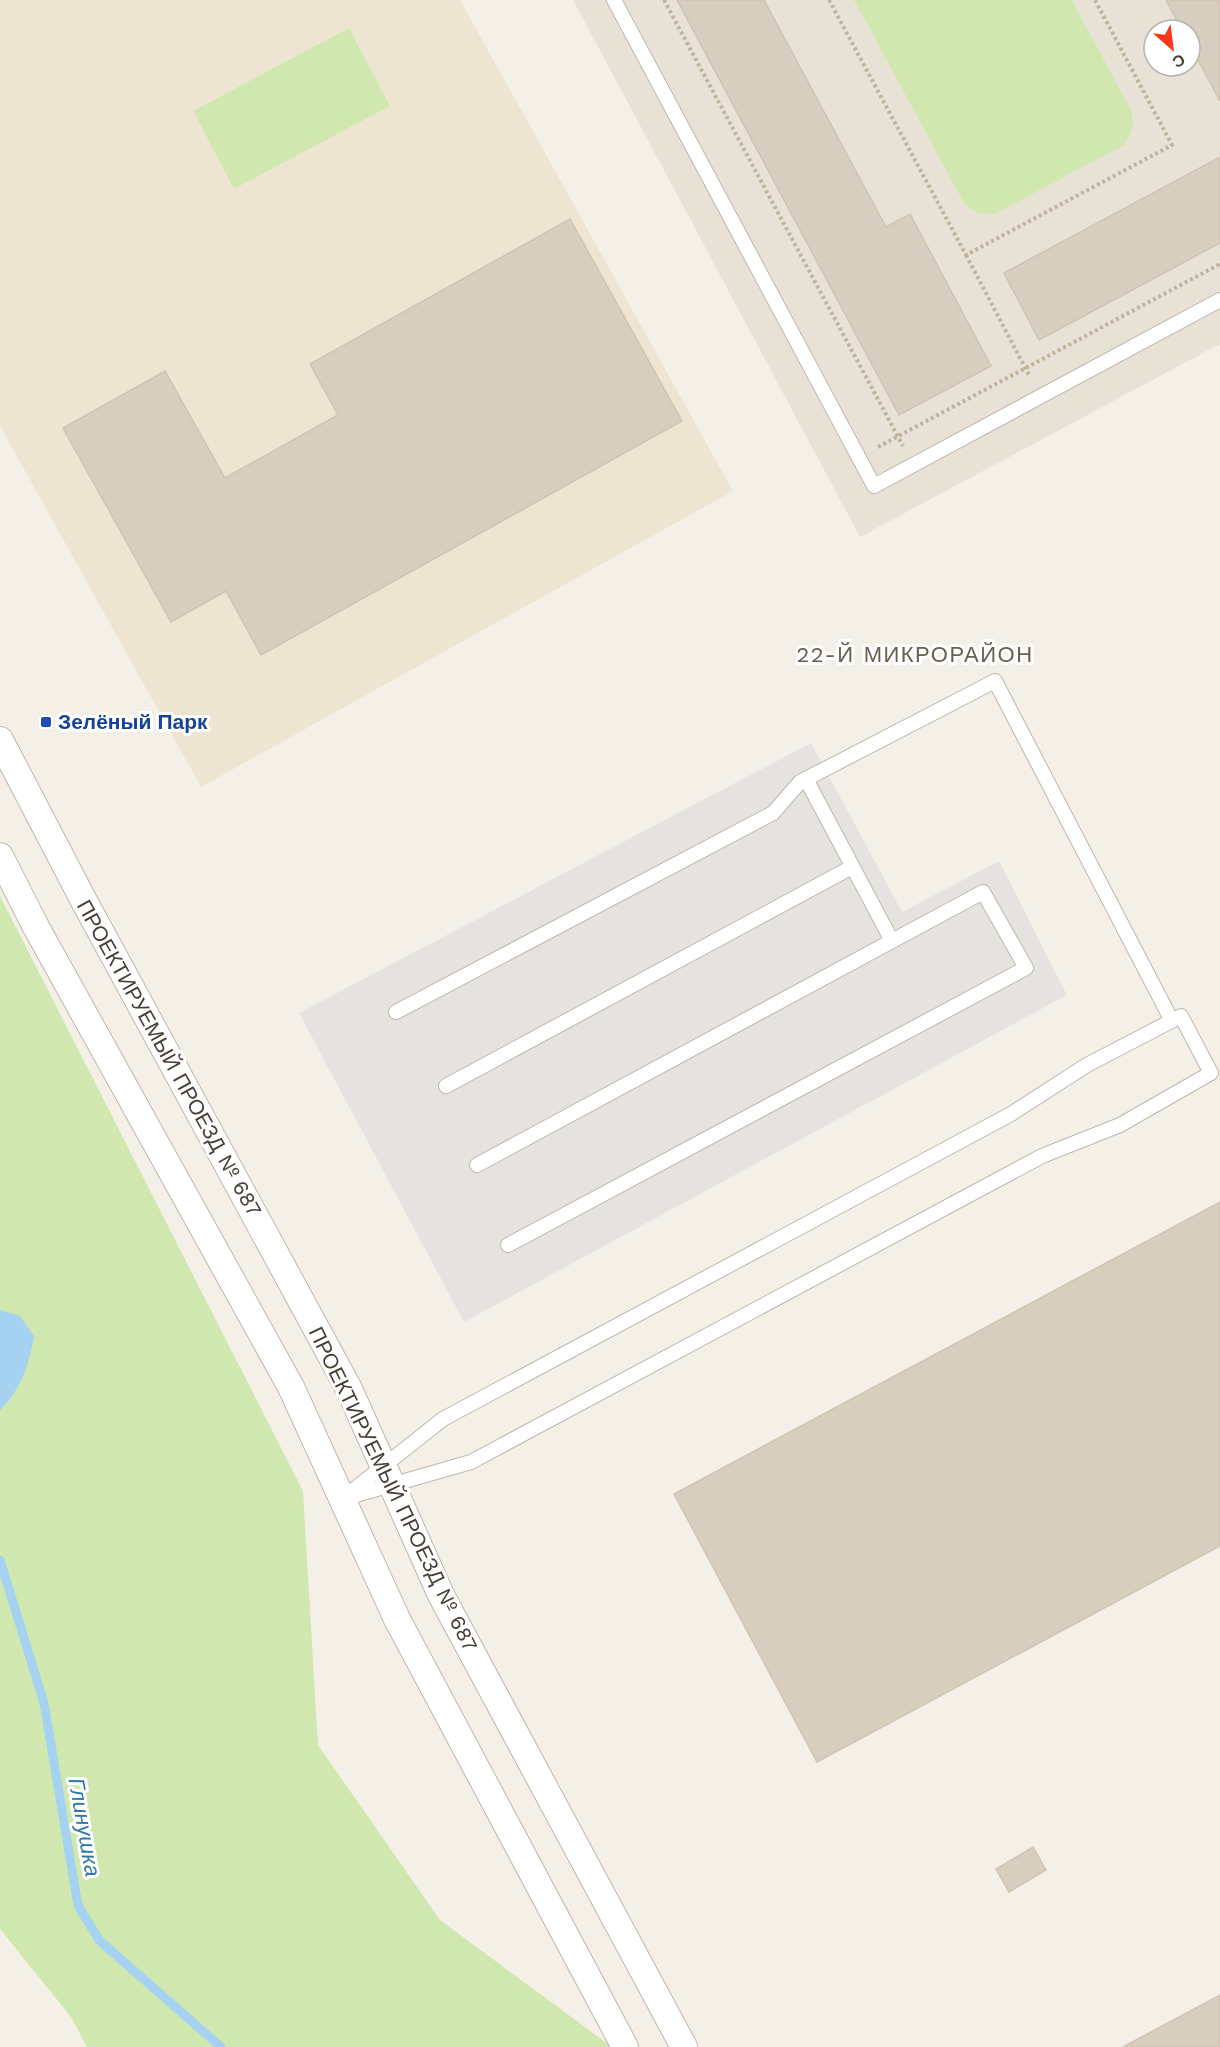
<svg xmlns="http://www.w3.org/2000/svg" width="1220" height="2047" font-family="'Work Sans',sans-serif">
	<rect width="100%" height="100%" fill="#f4f0e8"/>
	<path fill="#e8e2d6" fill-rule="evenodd" d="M 573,0 L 1220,0 L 1220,344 L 860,537 ZM 1154,30 L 1190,30 L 1190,66 L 1154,66 Z"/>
	<path fill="#ede5d1" d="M 0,0 L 460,0 L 733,491 L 201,787 L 0,426 Z"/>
	<path fill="#d0e8b0" d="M 854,0 L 1072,0 L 1132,112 C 1134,125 1133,134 1124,145 L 995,214 L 978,213 L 965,205 Z
		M 349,28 L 390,106 L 234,189 L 193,111 Z
		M 0,896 L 303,1491 L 318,1745 L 440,1920 L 612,2047 L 87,2047 L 71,2017 L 0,1929 Z"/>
	<path fill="#e5e3df" d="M 811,743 L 902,912 L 999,861 L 1067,995 L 464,1322 L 299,1013 Z"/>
	<path fill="#a4d2f0" d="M 0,1310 L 20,1316 L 34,1336 C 30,1362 20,1392 0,1410 Z"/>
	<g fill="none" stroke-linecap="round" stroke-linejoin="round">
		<path stroke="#a4d2f0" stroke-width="9" d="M 0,1560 L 44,1703 L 78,1906 L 100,1941 L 221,2047"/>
	</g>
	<path fill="#d8cec0" stroke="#d0c3b0" stroke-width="1.5" d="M 677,0 L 764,0 L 886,227 L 910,214 L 991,366 L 899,415 Z
		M 1166,0 L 1220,0 L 1220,101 L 1190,45 L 1190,30 L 1182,30 Z
		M 1220,157 L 1220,243 L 1039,340 L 1004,273 Z
		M 570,219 L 682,421 L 261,655 L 226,591 L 171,622 L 63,428 L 165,371 L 225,478 L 338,415 L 310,364 Z
		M 1220,1202 L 1220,1546 L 817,1762 L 674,1494 Z
		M 1033,1847 L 1046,1870 L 1009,1892 L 996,1869 Z
		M 1220,1995 L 1220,2047 L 1123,2047 Z"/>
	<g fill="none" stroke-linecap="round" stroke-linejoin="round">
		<g stroke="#bfb7aa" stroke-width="16">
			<path id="lane" d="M 614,0 L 874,486 L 1220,300
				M 396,1012 L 773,813 L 800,782 L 995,681 L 1172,1021
				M 1181,1016 L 1211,1073 L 1120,1125 L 1042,1156 L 471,1462 L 342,1499 L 443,1419 L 1011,1114 L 1087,1065 Z
				M 446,1086 L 852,867
				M 477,1165 L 892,941
				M 508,1245 L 1026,968 L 983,892 L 892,941 L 806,779"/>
		</g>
		<g stroke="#bfb7aa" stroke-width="28">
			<path id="street" d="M 0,740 L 84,901 L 349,1389 L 441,1595 L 684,2047
				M 0,856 L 36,927 L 291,1387 L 397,1619 L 625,2047"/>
		</g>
		<path stroke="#c1b39b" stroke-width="4" stroke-dasharray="3 3" stroke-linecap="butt" d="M 664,0 L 903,446
			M 829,0 L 966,255 L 1172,145 L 1095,0
			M 966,255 L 1030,377
			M 878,447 L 1220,264"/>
		<use href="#lane" stroke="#fff" stroke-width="14"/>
		<use href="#street" stroke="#fff" stroke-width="26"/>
	</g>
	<rect fill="#1a4fb4" stroke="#fff" stroke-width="2" x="40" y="716" width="12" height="12" rx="3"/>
	<g text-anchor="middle" stroke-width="6" stroke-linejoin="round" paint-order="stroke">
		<g font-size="21" font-weight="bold" fill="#164399" stroke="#fff" text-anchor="start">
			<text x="58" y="729">Зелёный Парк</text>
		</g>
		<g font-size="21" fill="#474036" stroke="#fff">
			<text transform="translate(169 1058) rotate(61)" y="7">ПРОЕКТИРУЕМЫЙ ПРОЕЗД № 687</text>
			<text transform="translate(393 1489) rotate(64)" y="7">ПРОЕКТИРУЕМЫЙ ПРОЕЗД № 687</text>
		</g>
		<g font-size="22" letter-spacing="1.5" fill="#6a5e4d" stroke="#fff">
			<text x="915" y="662">22-Й МИКРОРАЙОН</text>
		</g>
		<g font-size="22" font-style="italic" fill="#2e78ab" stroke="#fff">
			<text transform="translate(85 1827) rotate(80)" y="8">Глинушка</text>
		</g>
	</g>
	<g transform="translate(1172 48) rotate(152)"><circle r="28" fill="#ffffff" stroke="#b5b3af" stroke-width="1.5"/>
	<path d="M0-4.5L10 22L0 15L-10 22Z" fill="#fa3718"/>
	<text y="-9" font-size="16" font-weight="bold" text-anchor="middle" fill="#474036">С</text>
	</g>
</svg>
